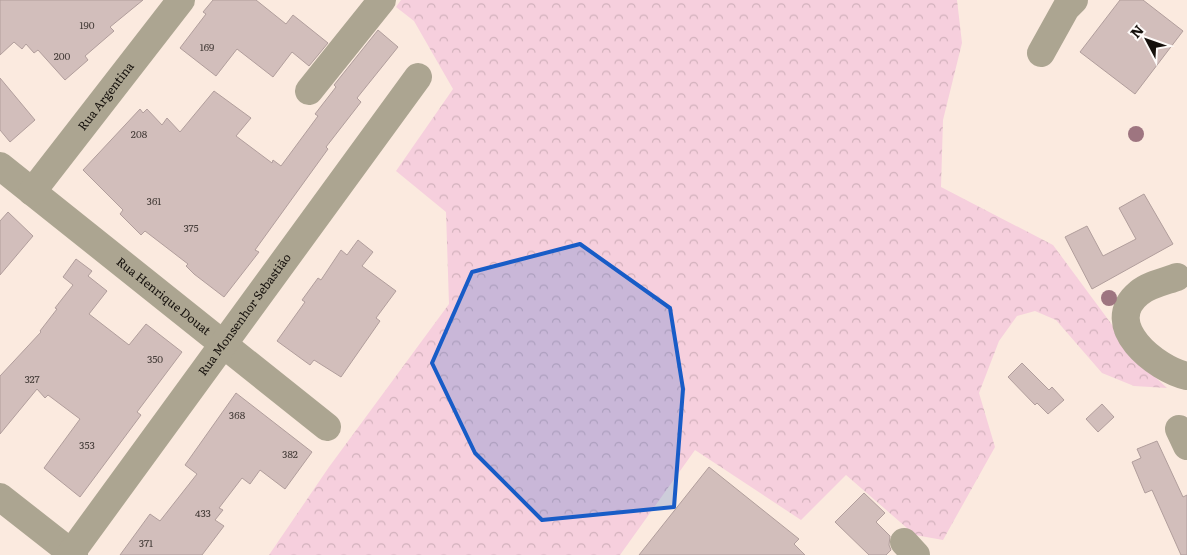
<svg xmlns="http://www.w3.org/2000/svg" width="1187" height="555" font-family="Literata,serif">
	<defs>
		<pattern id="forest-crowns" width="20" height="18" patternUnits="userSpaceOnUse" patternTransform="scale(1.25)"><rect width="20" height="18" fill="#f6cfdd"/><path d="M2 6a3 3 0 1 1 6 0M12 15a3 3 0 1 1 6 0" fill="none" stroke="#d2b1bc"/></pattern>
	</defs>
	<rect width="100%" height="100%" fill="#fbeadf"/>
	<path fill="url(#forest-crowns)" d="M 401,0 L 957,0 L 962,43 L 943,120 L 941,187 L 1053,245 L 1141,364 L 1167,388 L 1134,386 L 1102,373 L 1056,320 L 1035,311 L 1017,316 L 999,341 L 979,393 L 995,447 L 943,540 L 915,535 L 846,475 L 801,520 L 695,450 L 620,555 L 269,555 L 329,467 L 449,304 L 446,212 L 396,171 L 453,89 L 414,21 L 396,7 Z"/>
	<path fill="#d2bebb" stroke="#b19e9c" d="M 0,0 L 143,0 L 110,27 L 114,31 L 85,56 L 88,60 L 65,80 L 38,50 L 34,53 L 26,44 L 22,49 L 14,42 L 0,55 Z
		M 213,0 L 256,0 L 286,24 L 293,15 L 328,43 L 309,66 L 292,52 L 273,77 L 237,49 L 216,76 L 180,48 L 206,14 L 203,12 Z
		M 1120,0 L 1143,0 L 1183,31 L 1135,94 L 1080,52 Z
		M 378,30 L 398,47 L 357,98 L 361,102 L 326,147 L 328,149 L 255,250 L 259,252 L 224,297 L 194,274 L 186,266 L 188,264 L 145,231 L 141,235 L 120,214 L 123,210 L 83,170 L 140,109 L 143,113 L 147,109 L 162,125 L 167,118 L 180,132 L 214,91 L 251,118 L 236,136 L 272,163 L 273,160 L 281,166 L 318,116 L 315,114 L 336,87 L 334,85 Z
		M 0,78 L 35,120 L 10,142 L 0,130 Z
		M 1144,194 L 1173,244 L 1092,289 L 1065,237 L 1087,226 L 1103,256 L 1136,239 L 1119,208 Z
		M 8,212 L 33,236 L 0,275 L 0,221 Z
		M 358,240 L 373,252 L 362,266 L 396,291 L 376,318 L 380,321 L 341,377 L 314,360 L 310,365 L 277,341 L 305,302 L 302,300 L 318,278 L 321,280 L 341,250 L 347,255 Z
		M 76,259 L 92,271 L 88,276 L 107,291 L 89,314 L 129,345 L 146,324 L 182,352 L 137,412 L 141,415 L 80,497 L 44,468 L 80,419 L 48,395 L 45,398 L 37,389 L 0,434 L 0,376 L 41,332 L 40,331 L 57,309 L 55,308 L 73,285 L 63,277 Z
		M 1022,363 L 1049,390 L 1052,387 L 1064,400 L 1048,414 L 1037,403 L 1035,405 L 1008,377 Z
		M 236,393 L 312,452 L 285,489 L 260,470 L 250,484 L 242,478 L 219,508 L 223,510 L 215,520 L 224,526 L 202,555 L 120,555 L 150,514 L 160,521 L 197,474 L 185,465 Z
		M 1102,404 L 1114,417 L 1098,432 L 1086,419 Z
		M 1157,441 L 1183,497 L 1187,495 L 1187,555 L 1181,555 L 1152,490 L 1145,493 L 1132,462 L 1141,458 L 1137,449 Z
		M 709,467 L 799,539 L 794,544 L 805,555 L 639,555 Z
		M 864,493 L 885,513 L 876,522 L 890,536 L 889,545 L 891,550 L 886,555 L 869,555 L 835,522 Z"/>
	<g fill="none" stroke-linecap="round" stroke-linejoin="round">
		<g stroke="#aca591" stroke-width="28">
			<path d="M 1041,53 L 1066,8 L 1074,0"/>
			<path d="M 309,91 L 382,0"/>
			<path id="s1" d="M 0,166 L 327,427"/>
			<path id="s2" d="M 32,192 L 181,0"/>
			<path d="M 1177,277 C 1166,281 1148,285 1139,293 C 1100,325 1156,369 1187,376"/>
			<path d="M 1179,429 L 1187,446"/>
			<path d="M 0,497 L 74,555"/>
			<path d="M 904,542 L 916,555"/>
			<path id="s3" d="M 71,553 L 418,77"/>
		</g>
	</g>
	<g fill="#9e7580">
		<circle cx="1136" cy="134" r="8"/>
		<circle cx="1109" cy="298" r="8"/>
	</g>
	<path fill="#185cc7" fill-opacity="0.2" stroke="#185cc7" stroke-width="4" stroke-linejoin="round" d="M 580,244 L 670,308 L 683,389 L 674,507 L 542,520 L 475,453 L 432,363 L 472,272 Z"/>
	<g text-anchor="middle" stroke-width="4.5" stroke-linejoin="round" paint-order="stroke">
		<g font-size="10" fill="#443c38">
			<text x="87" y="29">190</text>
			<text x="207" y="51">169</text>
			<text x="62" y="60">200</text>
			<text x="139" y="138">208</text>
			<text x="154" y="205">361</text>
			<text x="191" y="232">375</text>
			<text x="155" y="363">350</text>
			<text x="32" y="383">327</text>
			<text x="237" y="419">368</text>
			<text x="87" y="449">353</text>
			<text x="290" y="458">382</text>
			<text x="203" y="517">433</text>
			<text x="146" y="547">371</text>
		</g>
		<g font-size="12" fill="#15100c" stroke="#fefaf8">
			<text dy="4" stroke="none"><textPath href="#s2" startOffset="121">Rua Argentina</textPath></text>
			<text dy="4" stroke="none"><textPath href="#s1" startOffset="209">Rua Henrique Douat</textPath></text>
			<text dy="4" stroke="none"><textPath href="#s3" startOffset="295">Rua Monsenhor Sebastião</textPath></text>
		</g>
	</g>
	<g transform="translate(1147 40) rotate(311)" stroke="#fefaf8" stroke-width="4" paint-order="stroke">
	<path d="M0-4L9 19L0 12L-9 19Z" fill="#15100c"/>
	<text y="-8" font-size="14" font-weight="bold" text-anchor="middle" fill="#15100c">N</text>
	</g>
</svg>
